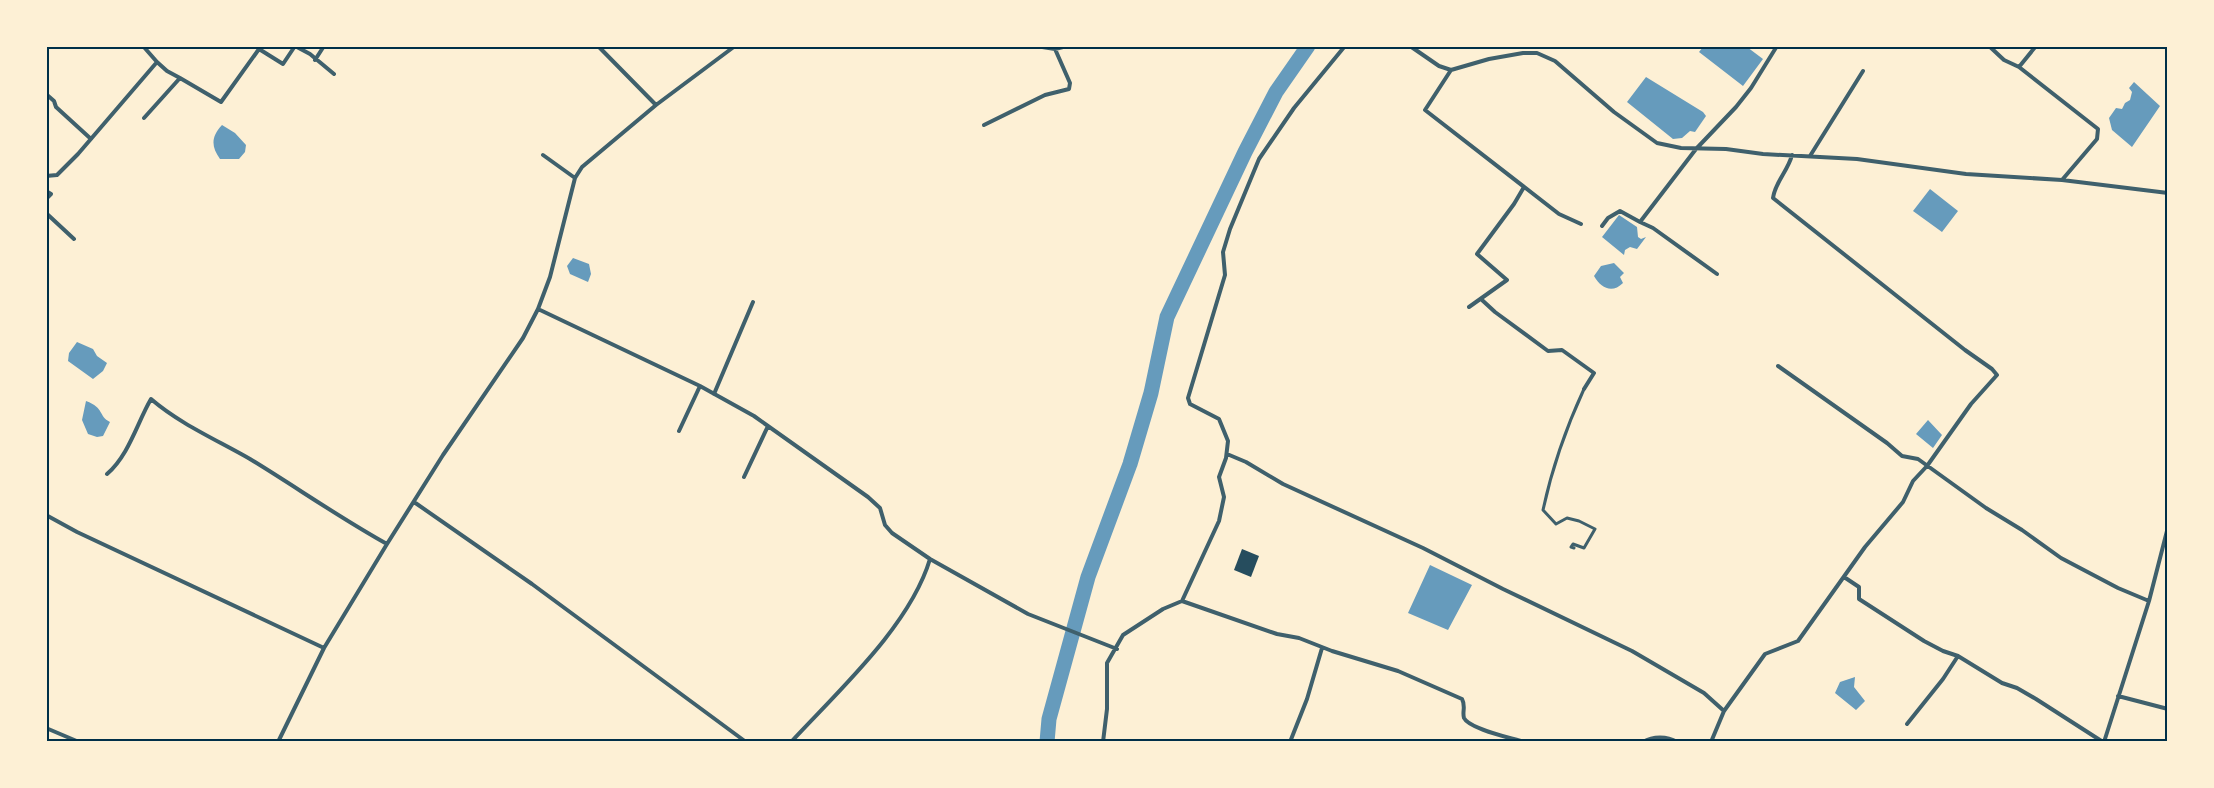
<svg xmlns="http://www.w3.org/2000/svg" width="2214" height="788" font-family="Inter,sans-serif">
	<rect width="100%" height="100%" fill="#fdf0d5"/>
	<path fill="#669bbc" d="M 1703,47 L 1747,47 L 1763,59 L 1743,86 L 1699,52 Z
		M 1646,77 L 1703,112 L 1706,116 L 1695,132 L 1690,131 L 1682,138 L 1673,139 L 1627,102 Z
		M 2134,82 L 2160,106 L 2132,147 L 2112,130 L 2109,118 L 2116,108 L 2122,109 L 2125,103 L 2130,100 L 2132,92 L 2129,88 Z
		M 222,125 L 235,133 L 246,145 L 245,152 L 239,159 L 220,159 C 211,146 211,137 222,125 Z
		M 1930,189 L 1958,211 L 1942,232 L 1913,211 Z
		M 1619,215 L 1637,227 L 1638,237 L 1641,239 L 1646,237 L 1637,249 L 1630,247 L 1625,250 L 1624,255 L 1602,237 Z
		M 573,258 L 589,264 L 591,274 L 588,282 L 570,274 L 567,266 Z
		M 1614,263 L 1624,273 L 1620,277 L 1623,283 C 1612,294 1601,288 1594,276 L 1601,266 Z
		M 77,342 L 93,349 L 97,356 L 107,363 L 103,371 L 93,379 L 68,361 L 69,353 Z
		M 86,401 C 105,408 98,416 110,422 L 103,436 L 97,437 L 88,434 L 82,420 Z
		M 1928,420 L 1942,435 L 1933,448 L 1916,434 Z
		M 1430,565 L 1472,585 L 1448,630 L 1408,613 Z
		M 1855,677 L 1854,687 L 1865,701 L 1856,710 L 1835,693 L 1840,682 Z"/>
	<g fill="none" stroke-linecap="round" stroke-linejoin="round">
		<path stroke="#669bbc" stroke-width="15" d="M 1047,742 L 1049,719 L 1088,577 L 1130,464 L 1151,393 L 1167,317 L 1245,152 L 1276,92 L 1308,46"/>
	</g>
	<path fill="#264d5e" d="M 1242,549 L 1259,556 L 1251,577 L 1234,570 Z"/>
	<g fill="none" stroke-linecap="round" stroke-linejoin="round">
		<path stroke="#3f606c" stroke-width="3" d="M 1574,548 L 1571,547 L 1573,544 L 1584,548 L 1595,529 L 1579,521 L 1567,518 L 1556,524 L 1543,510 C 1552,468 1566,428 1584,389"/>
		<path stroke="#3f606c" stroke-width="4" d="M 295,46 L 310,54 L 334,74
			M 598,46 L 656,105 L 735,46
			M 1036,46 L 1055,49 L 1067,46
			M 1410,46 L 1439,66 L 1451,70 L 1489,59 L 1523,53 L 1537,53 L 1555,61 L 1614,112 L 1657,143 L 1681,148 L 1726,149 L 1763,154 L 1857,159 L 1966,174 L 2062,180 L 2168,193
			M 1989,46 L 2004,60 L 2019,67 L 2098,129 L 2097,139 L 2062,180
			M 315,60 L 324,46
			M 2019,67 L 2036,46
			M 1451,70 L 1425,110 L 1559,214 L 1581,224
			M 180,78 L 221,102 L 259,49 L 283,64 L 295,46
			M 46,94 L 54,101 L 56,107 L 91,139
			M 144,118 L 180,78 L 167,71 L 157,62
			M 984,125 L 1045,95 L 1069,89 L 1070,83 L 1055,49
			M 543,155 L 575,178
			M 1810,156 L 1863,71
			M 46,176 L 57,175 L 78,154 L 157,62 L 143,46
			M 46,191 L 51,194 L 46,199
			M 46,213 L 74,239
			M 1640,222 L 1653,228 L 1717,274
			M 1602,226 L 1608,218 L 1620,211 L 1640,222 L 1696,149 L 1736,107 L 1751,88 L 1777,46
			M 1482,300 L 1495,312 L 1548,351 L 1562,350 L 1594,373 L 1584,389
			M 1469,307 L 1507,280 L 1477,254 L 1514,204 L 1524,187
			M 538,309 L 700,386 L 754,416 L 868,497 L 880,508 L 885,525 L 892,533 L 930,559 L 1028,614 L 1117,649
			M 1778,366 L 1887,443 L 1902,456 L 1918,459 L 1986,508 L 2022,530 L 2061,558 L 2118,588 L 2149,601
			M 714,394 L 753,302
			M 679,431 L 700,386
			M 1227,454 L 1246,462 L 1283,484 L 1423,548 L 1503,589 L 1632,651 L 1704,693 L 1724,711 L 1711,742
			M 107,474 C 129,455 137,423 151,399 C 180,424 217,440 250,459 C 296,487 340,518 387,544
			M 744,477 L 768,426
			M 414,502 L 532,584 L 746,742
			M 46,515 L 77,532 L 324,648
			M 1844,577 L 1859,587 L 1859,599 L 1924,641 L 1943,651 L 1958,656 L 2002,683 L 2017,688 L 2036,699 L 2103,742
			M 1182,601 L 1277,634 L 1299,638 L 1332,651 L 1398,671 L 1462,699 C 1466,706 1462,712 1464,718 C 1469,729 1512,738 1524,742
			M 2118,696 L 2168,709
			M 1724,711 L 1765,654 L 1798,641 L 1865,547 L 1903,502 L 1913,481 L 1927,466 L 1971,404 L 1997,375 L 1992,369 L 1965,350 L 1773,198 C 1775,182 1788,171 1792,155
			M 1907,724 L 1943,679 L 1958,656
			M 46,728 L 79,742
			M 278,742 L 324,648 L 387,544 L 443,455 L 523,338 L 538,309 L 550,277 L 575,178 L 582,167 L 656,105
			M 791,742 C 838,691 910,626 930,559
			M 1103,742 L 1107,709 L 1107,663 L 1123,635 L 1163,609 L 1182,601 L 1219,521 L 1224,497 L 1219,477 L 1226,458 L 1228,441 L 1219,419 L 1190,404 L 1188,398 L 1225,275 L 1223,252 L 1230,229 L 1259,159 L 1294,108 L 1345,46
			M 1290,742 L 1307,699 L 1322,648
			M 1643,742 C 1653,736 1667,736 1677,742
			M 2104,742 L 2149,601 L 2168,527"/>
	</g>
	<rect width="2214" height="788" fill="none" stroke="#fdf0d5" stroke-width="96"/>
	<rect x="48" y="48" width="2118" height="692" fill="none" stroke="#003049" stroke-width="2"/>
</svg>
